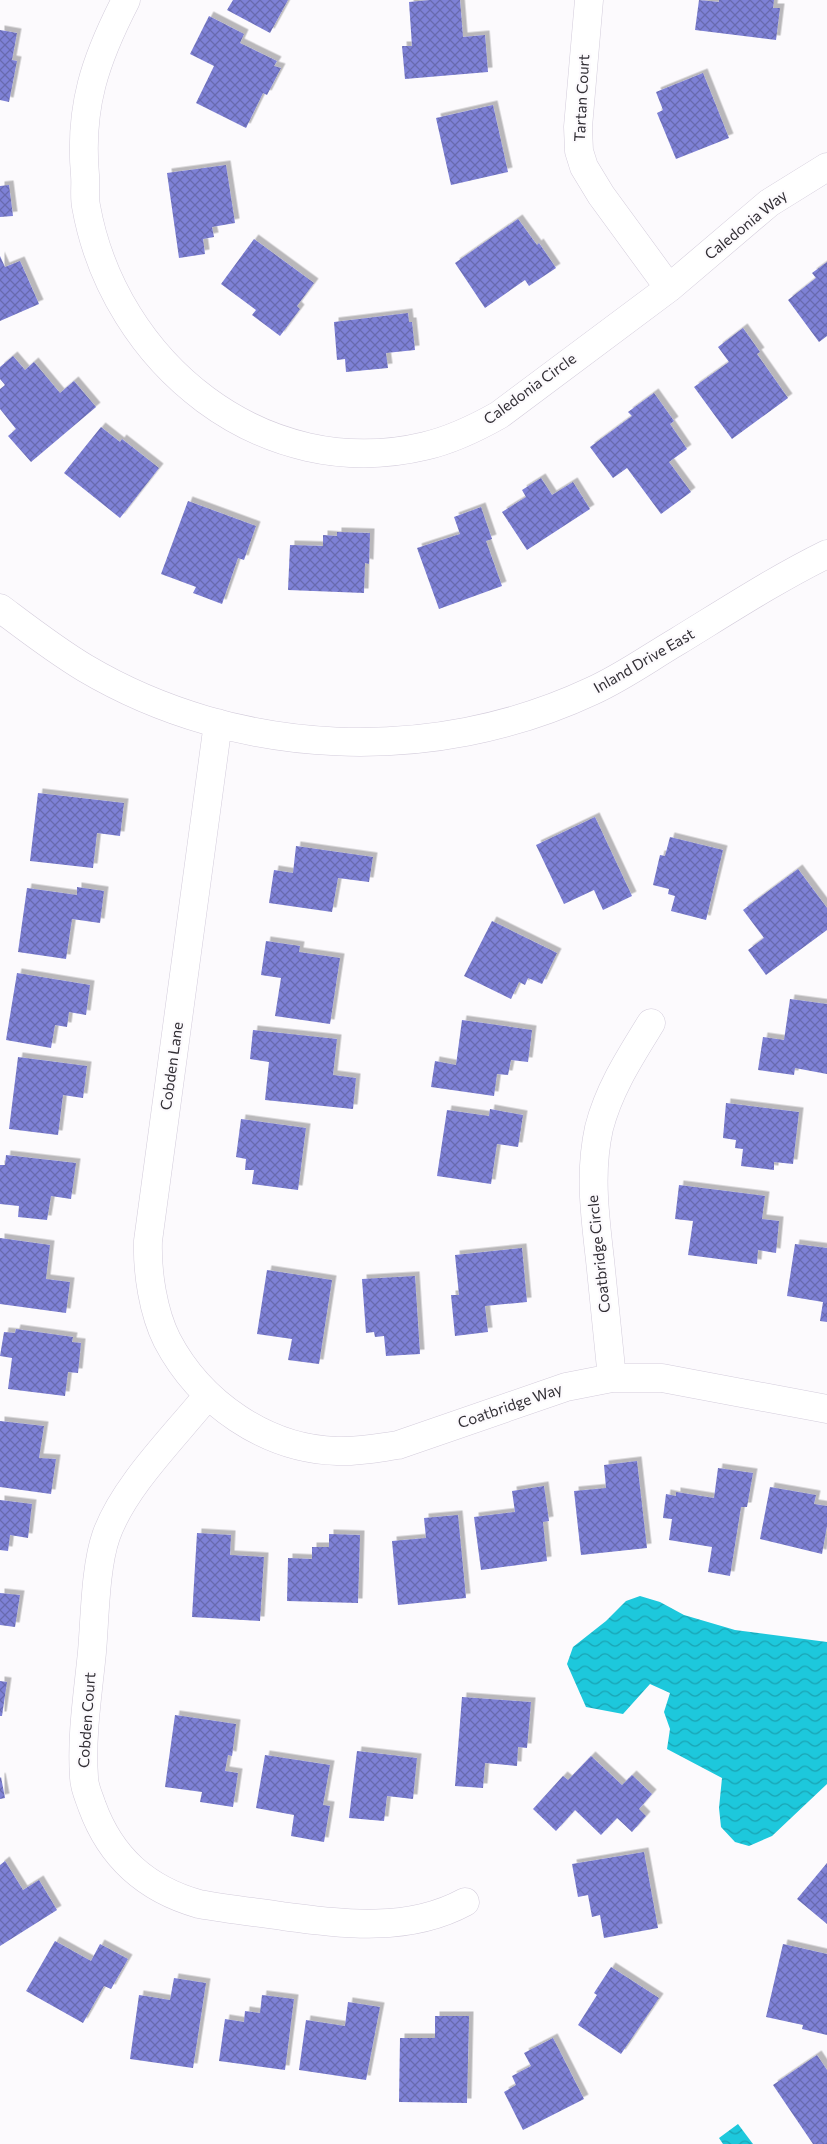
<svg xmlns="http://www.w3.org/2000/svg" width="827" height="2144" font-family="Commissioner,sans-serif">
	<defs>
		<pattern id="water-waves" width="16" height="10" patternUnits="userSpaceOnUse" patternTransform="scale(1.25)"><rect width="16" height="10" fill="#1dc8dc"/><path d="M0 5q4-4 8 0t8 0" fill="none" stroke="#1aa3b3"/></pattern>
		<pattern id="building-cross-hatch" width="8" height="8" patternUnits="userSpaceOnUse" patternTransform="scale(1.25)"><rect width="8" height="8" fill="#7e81d6"/><path d="M0 0l8 8M0 8l8-8" fill="none" stroke="#686aae"/></pattern>
		<filter id="shadow"><feDropShadow dx="4.5" dy="-4.5" stdDeviation="0" flood-color="#0004"/></filter>
	</defs>
	<rect width="100%" height="100%" fill="#fcfafd"/>
	<path fill="url(#water-waves)" d="M 640,1596 L 660,1602 L 684,1615 L 735,1630 L 827,1642 L 827,1784 L 772,1836 L 749,1846 L 735,1842 L 721,1827 L 719,1808 L 722,1778 L 667,1749 L 670,1729 L 664,1712 L 670,1693 L 650,1684 L 623,1714 L 586,1707 L 567,1664 L 573,1647 L 606,1621 L 626,1601 Z
		M 738,2124 L 753,2144 L 723,2144 L 719,2138 Z"/>
	<path fill="url(#building-cross-hatch)" filter="url(#shadow)" d="M 233,0 L 288,0 L 270,33 L 227,10 Z
		M 430,0 L 460,0 L 463,37 L 485,35 L 488,72 L 405,79 L 402,46 L 412,46 L 409,2 Z
		M 699,0 L 719,2 L 719,0 L 774,0 L 773,8 L 780,8 L 776,40 L 695,30 Z
		M 209,16 L 244,34 L 240,43 L 277,61 L 274,66 L 281,68 L 267,95 L 263,93 L 246,128 L 196,103 L 214,66 L 190,54 Z
		M 0,30 L 17,33 L 12,60 L 17,61 L 9,102 L 0,100 Z
		M 703,73 L 729,138 L 676,159 L 657,113 L 663,110 L 656,92 Z
		M 493,105 L 508,172 L 451,185 L 436,118 Z
		M 226,165 L 235,223 L 212,227 L 214,237 L 203,239 L 205,254 L 179,258 L 167,173 Z
		M 9,185 L 13,216 L 0,217 L 0,186 Z
		M 518,219 L 537,245 L 539,243 L 556,268 L 529,286 L 525,280 L 485,308 L 455,263 Z
		M 254,239 L 314,283 L 297,306 L 300,309 L 280,336 L 252,315 L 256,310 L 221,284 Z
		M 0,256 L 5,267 L 20,261 L 39,304 L 0,321 Z
		M 827,262 L 827,336 L 819,342 L 788,300 L 816,278 L 812,273 Z
		M 408,313 L 409,322 L 412,322 L 415,350 L 386,353 L 388,368 L 346,372 L 345,359 L 337,360 L 334,322 Z
		M 743,328 L 760,352 L 757,354 L 788,398 L 732,439 L 694,387 L 729,362 L 718,347 Z
		M 13,356 L 25,370 L 34,362 L 60,393 L 74,381 L 96,407 L 31,462 L 8,436 L 16,429 L 0,409 L 0,389 L 5,385 L 0,379 L 0,367 Z
		M 654,393 L 674,421 L 670,424 L 687,449 L 669,462 L 691,492 L 661,514 L 627,468 L 613,478 L 590,447 L 632,416 L 628,412 Z
		M 101,427 L 120,442 L 122,439 L 159,468 L 120,518 L 64,473 Z
		M 541,478 L 552,495 L 573,482 L 590,509 L 527,550 L 502,512 L 526,497 L 522,490 Z
		M 188,501 L 256,526 L 244,560 L 238,558 L 222,604 L 193,593 L 196,587 L 161,574 Z
		M 481,507 L 492,539 L 486,541 L 502,586 L 439,609 L 417,548 L 460,534 L 454,517 Z
		M 337,532 L 370,533 L 369,564 L 365,563 L 364,593 L 288,590 L 290,545 L 323,546 L 323,535 L 337,536 Z
		M 38,793 L 124,803 L 120,836 L 97,833 L 93,868 L 30,861 Z
		M 595,817 L 632,896 L 603,910 L 594,890 L 564,904 L 536,845 Z
		M 670,837 L 723,850 L 706,920 L 671,911 L 675,896 L 668,894 L 669,889 L 653,885 L 660,855 L 665,856 Z
		M 296,846 L 373,857 L 369,882 L 338,878 L 332,912 L 269,903 L 274,870 L 293,873 Z
		M 798,869 L 827,908 L 827,930 L 766,975 L 748,950 L 764,938 L 743,910 Z
		M 77,887 L 104,891 L 100,923 L 72,919 L 66,959 L 18,952 L 27,888 L 77,895 Z
		M 492,921 L 557,953 L 542,984 L 528,978 L 525,985 L 519,982 L 511,999 L 464,976 Z
		M 266,941 L 300,946 L 299,952 L 340,958 L 330,1024 L 275,1016 L 281,978 L 261,975 Z
		M 17,973 L 90,985 L 86,1015 L 69,1012 L 67,1027 L 55,1025 L 51,1048 L 6,1040 Z
		M 790,999 L 827,1004 L 827,1074 L 795,1068 L 794,1075 L 758,1070 L 763,1037 L 784,1040 Z
		M 462,1020 L 532,1030 L 528,1062 L 511,1060 L 508,1075 L 497,1074 L 494,1096 L 431,1087 L 435,1061 L 456,1065 Z
		M 253,1030 L 337,1039 L 333,1075 L 356,1078 L 353,1109 L 265,1100 L 269,1062 L 250,1059 Z
		M 18,1057 L 87,1066 L 83,1098 L 63,1095 L 58,1135 L 9,1129 Z
		M 726,1103 L 799,1112 L 793,1164 L 774,1162 L 774,1170 L 741,1166 L 743,1149 L 735,1148 L 736,1140 L 723,1138 Z
		M 490,1109 L 523,1115 L 518,1147 L 497,1144 L 491,1184 L 437,1176 L 447,1110 L 489,1116 Z
		M 241,1119 L 306,1128 L 298,1190 L 252,1184 L 254,1170 L 245,1170 L 246,1159 L 236,1157 Z
		M 6,1155 L 76,1163 L 71,1199 L 51,1196 L 47,1220 L 18,1217 L 19,1206 L 0,1204 L 0,1165 L 5,1165 Z
		M 679,1185 L 765,1196 L 762,1219 L 779,1221 L 776,1253 L 758,1250 L 757,1264 L 688,1255 L 693,1221 L 675,1219 Z
		M 0,1238 L 50,1245 L 46,1279 L 70,1282 L 66,1313 L 0,1304 Z
		M 795,1244 L 827,1248 L 827,1322 L 820,1321 L 823,1302 L 787,1296 Z
		M 522,1248 L 527,1302 L 485,1306 L 488,1332 L 455,1336 L 451,1295 L 459,1295 L 455,1255 Z
		M 267,1270 L 332,1280 L 319,1364 L 288,1360 L 292,1339 L 257,1334 Z
		M 415,1276 L 420,1354 L 386,1356 L 384,1336 L 375,1337 L 374,1332 L 366,1333 L 362,1279 Z
		M 16,1329 L 73,1337 L 72,1342 L 81,1343 L 78,1373 L 68,1372 L 65,1396 L 8,1389 L 12,1358 L 0,1356 L 4,1332 L 15,1333 Z
		M 0,1421 L 44,1426 L 39,1458 L 56,1459 L 51,1494 L 0,1487 Z
		M 637,1461 L 647,1548 L 581,1555 L 574,1491 L 606,1488 L 604,1465 Z
		M 718,1468 L 753,1473 L 747,1507 L 741,1507 L 730,1576 L 708,1572 L 712,1547 L 669,1540 L 672,1519 L 663,1518 L 666,1494 L 676,1496 L 676,1492 L 714,1498 Z
		M 544,1486 L 549,1521 L 543,1522 L 547,1561 L 481,1570 L 474,1517 L 515,1512 L 512,1491 Z
		M 770,1487 L 816,1495 L 814,1504 L 827,1506 L 827,1526 L 822,1554 L 760,1539 Z
		M 0,1500 L 32,1504 L 28,1538 L 10,1535 L 8,1551 L 0,1550 Z
		M 458,1515 L 466,1598 L 398,1605 L 392,1541 L 426,1538 L 424,1518 Z
		M 197,1533 L 231,1535 L 230,1555 L 264,1557 L 260,1621 L 192,1617 Z
		M 329,1534 L 360,1535 L 358,1603 L 287,1601 L 288,1558 L 312,1559 L 312,1547 L 329,1547 Z
		M 0,1593 L 20,1595 L 15,1627 L 0,1625 Z
		M 0,1681 L 7,1682 L 2,1716 L 0,1716 Z
		M 462,1697 L 531,1702 L 527,1748 L 518,1747 L 517,1766 L 485,1763 L 483,1788 L 455,1786 Z
		M 175,1715 L 236,1724 L 232,1756 L 228,1755 L 225,1771 L 238,1773 L 233,1807 L 200,1802 L 202,1792 L 165,1787 Z
		M 357,1751 L 417,1758 L 413,1799 L 387,1796 L 384,1821 L 349,1818 Z
		M 265,1755 L 330,1765 L 323,1805 L 330,1806 L 324,1842 L 291,1836 L 294,1815 L 256,1808 Z
		M 591,1756 L 622,1785 L 632,1775 L 652,1794 L 639,1809 L 646,1816 L 632,1832 L 617,1818 L 601,1835 L 575,1810 L 556,1831 L 533,1809 L 563,1776 L 568,1780 Z
		M 1,1777 L 5,1798 L 0,1799 L 0,1778 Z
		M 644,1852 L 658,1928 L 604,1938 L 600,1915 L 592,1917 L 588,1895 L 578,1897 L 572,1864 Z
		M 5,1861 L 23,1890 L 39,1880 L 57,1910 L 0,1946 L 0,1865 Z
		M 827,1863 L 827,1924 L 797,1899 Z
		M 55,1941 L 91,1961 L 100,1944 L 128,1959 L 111,1989 L 104,1986 L 83,2023 L 26,1991 Z
		M 783,1944 L 827,1954 L 827,2035 L 802,2029 L 803,2025 L 766,2017 Z
		M 611,1967 L 659,1998 L 621,2054 L 578,2025 L 597,1995 L 594,1993 Z
		M 174,1978 L 206,1983 L 193,2068 L 130,2059 L 139,1995 L 170,2000 Z
		M 262,1995 L 294,1999 L 285,2070 L 219,2061 L 225,2019 L 244,2022 L 245,2011 L 260,2013 Z
		M 348,2002 L 380,2007 L 366,2080 L 299,2070 L 306,2020 L 345,2026 Z
		M 435,2016 L 469,2016 L 467,2103 L 399,2102 L 400,2038 L 435,2038 Z
		M 553,2038 L 584,2099 L 523,2130 L 504,2092 L 516,2085 L 512,2076 L 531,2066 L 524,2053 Z
		M 817,2055 L 827,2070 L 827,2144 L 813,2144 L 773,2085 Z"/>
	<g fill="none" stroke-linecap="round" stroke-linejoin="round">
		<g stroke="#d3ccdb" stroke-width="29">
			<path id="minor" d="M 126,0 C 95,60 79,107 85,175 C 86,185 84,196 86,206 C 114,363 263,485 425,446 C 451,440 476,428 499,415 L 669,288 L 769,203 L 827,167
				M 589,0 L 578,127 L 579,151 L 584,167 L 601,195 L 669,288
				M 0,608 C 28,629 55,650 85,668 C 237,758 432,766 592,691 C 623,677 649,658 678,641 C 727,611 776,579 827,554
				M 218,723 L 148,1241 C 147,1272 153,1312 167,1340 C 200,1403 266,1449 337,1451 C 358,1452 377,1448 398,1445 L 566,1387 L 612,1378 L 662,1378 L 827,1409
				M 612,1378 C 608,1338 604,1299 600,1260 C 595,1216 589,1173 599,1128 C 609,1089 630,1057 651,1023
				M 208,1395 C 175,1436 123,1487 106,1536 C 95,1568 95,1618 92,1652 C 88,1693 81,1736 84,1777 C 84,1787 89,1797 92,1806 C 111,1858 146,1889 199,1904 C 226,1909 254,1912 282,1916 C 343,1924 408,1933 465,1902"/>
		</g>
		<use href="#minor" stroke="#fff" stroke-width="28"/>
	</g>
	<g text-anchor="middle" stroke-width="4.5" stroke-linejoin="round" paint-order="stroke">
		<g font-size="15" fill="#312e34" stroke="#fcfafd">
			<text transform="translate(582 98) rotate(-87)" y="5">Tartan Court</text>
			<text transform="translate(746 225) rotate(-39)" y="5">Caledonia Way</text>
			<text transform="translate(530 389) rotate(-36)" y="5">Caledonia Circle</text>
			<text transform="translate(644 661) rotate(-30)" y="5">Inland Drive East</text>
			<text transform="translate(172 1066) rotate(-82)" y="5">Cobden Lane</text>
			<text transform="translate(599 1254) rotate(-96)" y="5">Coatbridge Circle</text>
			<text transform="translate(510 1406) rotate(-19)" y="5">Coatbridge Way</text>
			<text transform="translate(87 1720) rotate(-86)" y="5">Cobden Court</text>
		</g>
	</g>
</svg>
